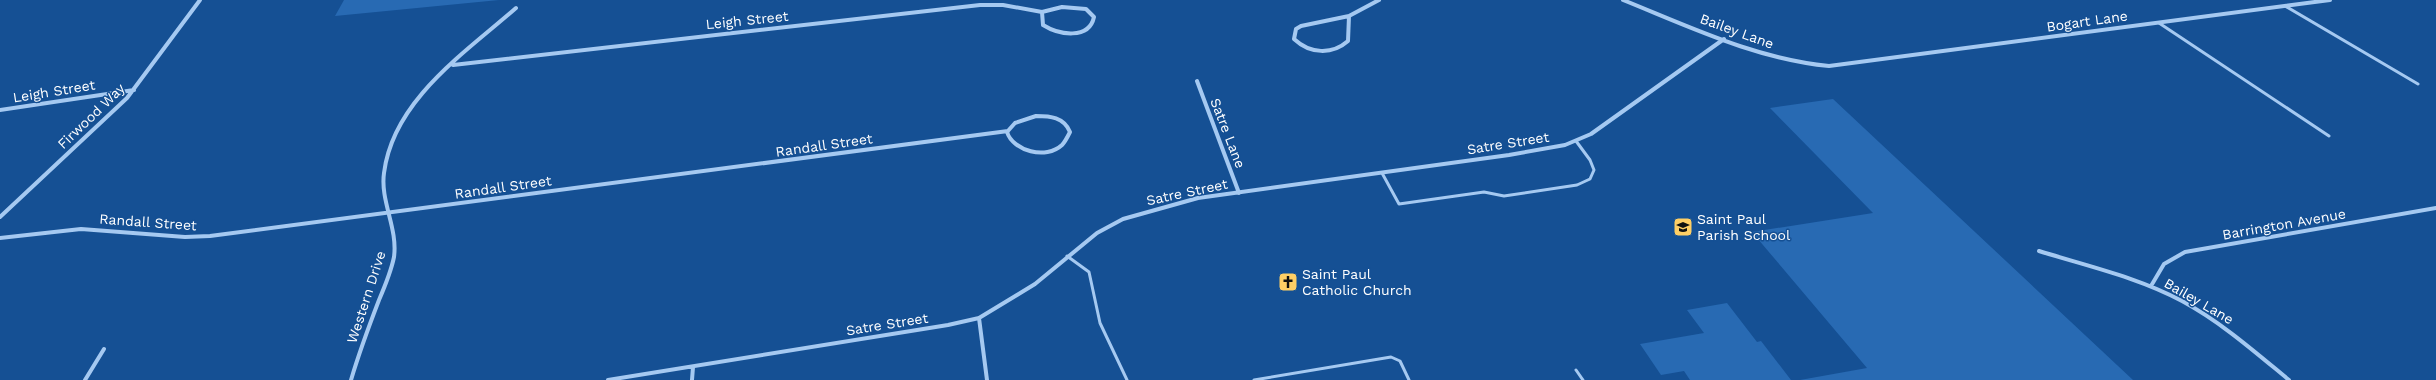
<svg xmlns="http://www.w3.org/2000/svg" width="2436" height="380" font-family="'Work Sans',sans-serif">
	<rect width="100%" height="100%" fill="#155094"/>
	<path fill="#286ab3" d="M 344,0 L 499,0 L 335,16 Z
		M 1833,99 L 2133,380 L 1800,380 L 1867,368 L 1752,232 L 1873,213 L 1770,108 Z
		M 1727,303 L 1757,342 L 1761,341 L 1791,380 L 1690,380 L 1684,371 L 1661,375 L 1640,344 L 1704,333 L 1687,310 Z"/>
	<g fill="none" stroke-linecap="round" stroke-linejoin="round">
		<path stroke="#a5c9f1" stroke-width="3" d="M 2285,6 L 2418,84
			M 2159,23 L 2329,136
			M 1382,173 L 1399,204 L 1484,192 L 1504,196 L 1577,185 L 1590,179 L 1594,170 L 1590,160 L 1576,141
			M 1067,256 L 1089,272 L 1100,323 L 1127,380
			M 1576,370 L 1583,380
			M 1254,380 L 1391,357 L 1400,361 L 1409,380"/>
		<path stroke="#a5c9f1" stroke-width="4" d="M 1623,0 C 1690,27 1756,59 1829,66 L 2330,0
			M 1062,7 L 1086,9 L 1094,17 C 1089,40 1059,35 1043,25 L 1042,12 Z
			M 1349,16 L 1348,41 C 1332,55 1310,54 1294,39 L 1296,29 L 1301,26 Z
			M 1349,16 L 1379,0
			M 453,65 L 980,5 L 1003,5 L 1042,12
			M 1197,81 L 1239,193
			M 0,110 L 134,90
			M 1036,116 C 1050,116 1064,117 1070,132 C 1068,136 1065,142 1062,145 C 1046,160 1013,151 1007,132 L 1015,123 Z
			M 0,217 L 127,98 L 200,0
			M 0,238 L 81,229 L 185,237 L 210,236 L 1008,131
			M 2039,251 C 2087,266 2137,277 2182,301 C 2221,322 2255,352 2289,380
			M 2151,286 L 2164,264 L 2185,252 L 2436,208
			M 979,318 L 987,380
			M 85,380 L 104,349
			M 351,380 C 359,353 369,326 379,300 C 385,286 391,272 394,257 C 398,228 380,201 384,173 C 393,100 466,52 516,8
			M 608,380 L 948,325 L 979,318 L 1035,284 L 1097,233 L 1123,219 L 1198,198 L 1509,155 L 1565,145 L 1591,134 L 1724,39
			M 692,380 L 693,367"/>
	</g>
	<defs>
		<g id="school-square" transform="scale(1)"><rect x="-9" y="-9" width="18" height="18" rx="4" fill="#ffcf65" stroke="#155094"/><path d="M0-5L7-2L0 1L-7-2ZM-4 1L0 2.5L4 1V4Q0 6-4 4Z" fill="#111"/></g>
		<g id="church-square" transform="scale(1)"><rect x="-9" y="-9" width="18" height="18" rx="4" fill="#ffcf65" stroke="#155094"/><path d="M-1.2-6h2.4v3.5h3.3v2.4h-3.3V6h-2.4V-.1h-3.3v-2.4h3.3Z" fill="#111"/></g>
	</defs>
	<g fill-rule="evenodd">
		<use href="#school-square" x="1683" y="227"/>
		<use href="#church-square" x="1288" y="282"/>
	</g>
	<g text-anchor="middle" stroke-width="3" stroke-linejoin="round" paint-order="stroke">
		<g font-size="14" fill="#fff" stroke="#155094">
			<text transform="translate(747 20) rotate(-6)" y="5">Leigh Street</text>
			<text transform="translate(2087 21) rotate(-8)" y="5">Bogart Lane</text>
			<text transform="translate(1737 31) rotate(20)" y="5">Bailey Lane</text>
			<text transform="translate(54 91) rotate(-9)" y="5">Leigh Street</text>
			<text transform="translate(91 116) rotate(-44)" y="5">Firwood Way</text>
			<text transform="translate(1228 133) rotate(69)" y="5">Satre Lane</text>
			<text transform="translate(1508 143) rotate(-9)" y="5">Satre Street</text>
			<text transform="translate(824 145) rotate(-8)" y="5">Randall Street</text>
			<text transform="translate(503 187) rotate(-8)" y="5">Randall Street</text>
			<text transform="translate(1187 192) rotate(-12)" y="5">Satre Street</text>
			<text transform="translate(148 222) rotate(4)" y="5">Randall Street</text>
			<text transform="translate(2284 224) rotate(-10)" y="5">Barrington Avenue</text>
			<text transform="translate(366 297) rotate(-72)" y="5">Western Drive</text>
			<text transform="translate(2199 301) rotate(30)" y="5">Bailey Lane</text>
			<text transform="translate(887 324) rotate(-9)" y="5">Satre Street</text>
		</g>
		<g font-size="14" fill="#fff" stroke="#155094" text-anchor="start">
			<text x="1697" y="224">Saint Paul<tspan x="1697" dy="16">Parish School</tspan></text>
			<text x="1302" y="279">Saint Paul<tspan x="1302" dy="16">Catholic Church</tspan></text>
		</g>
	</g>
</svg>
